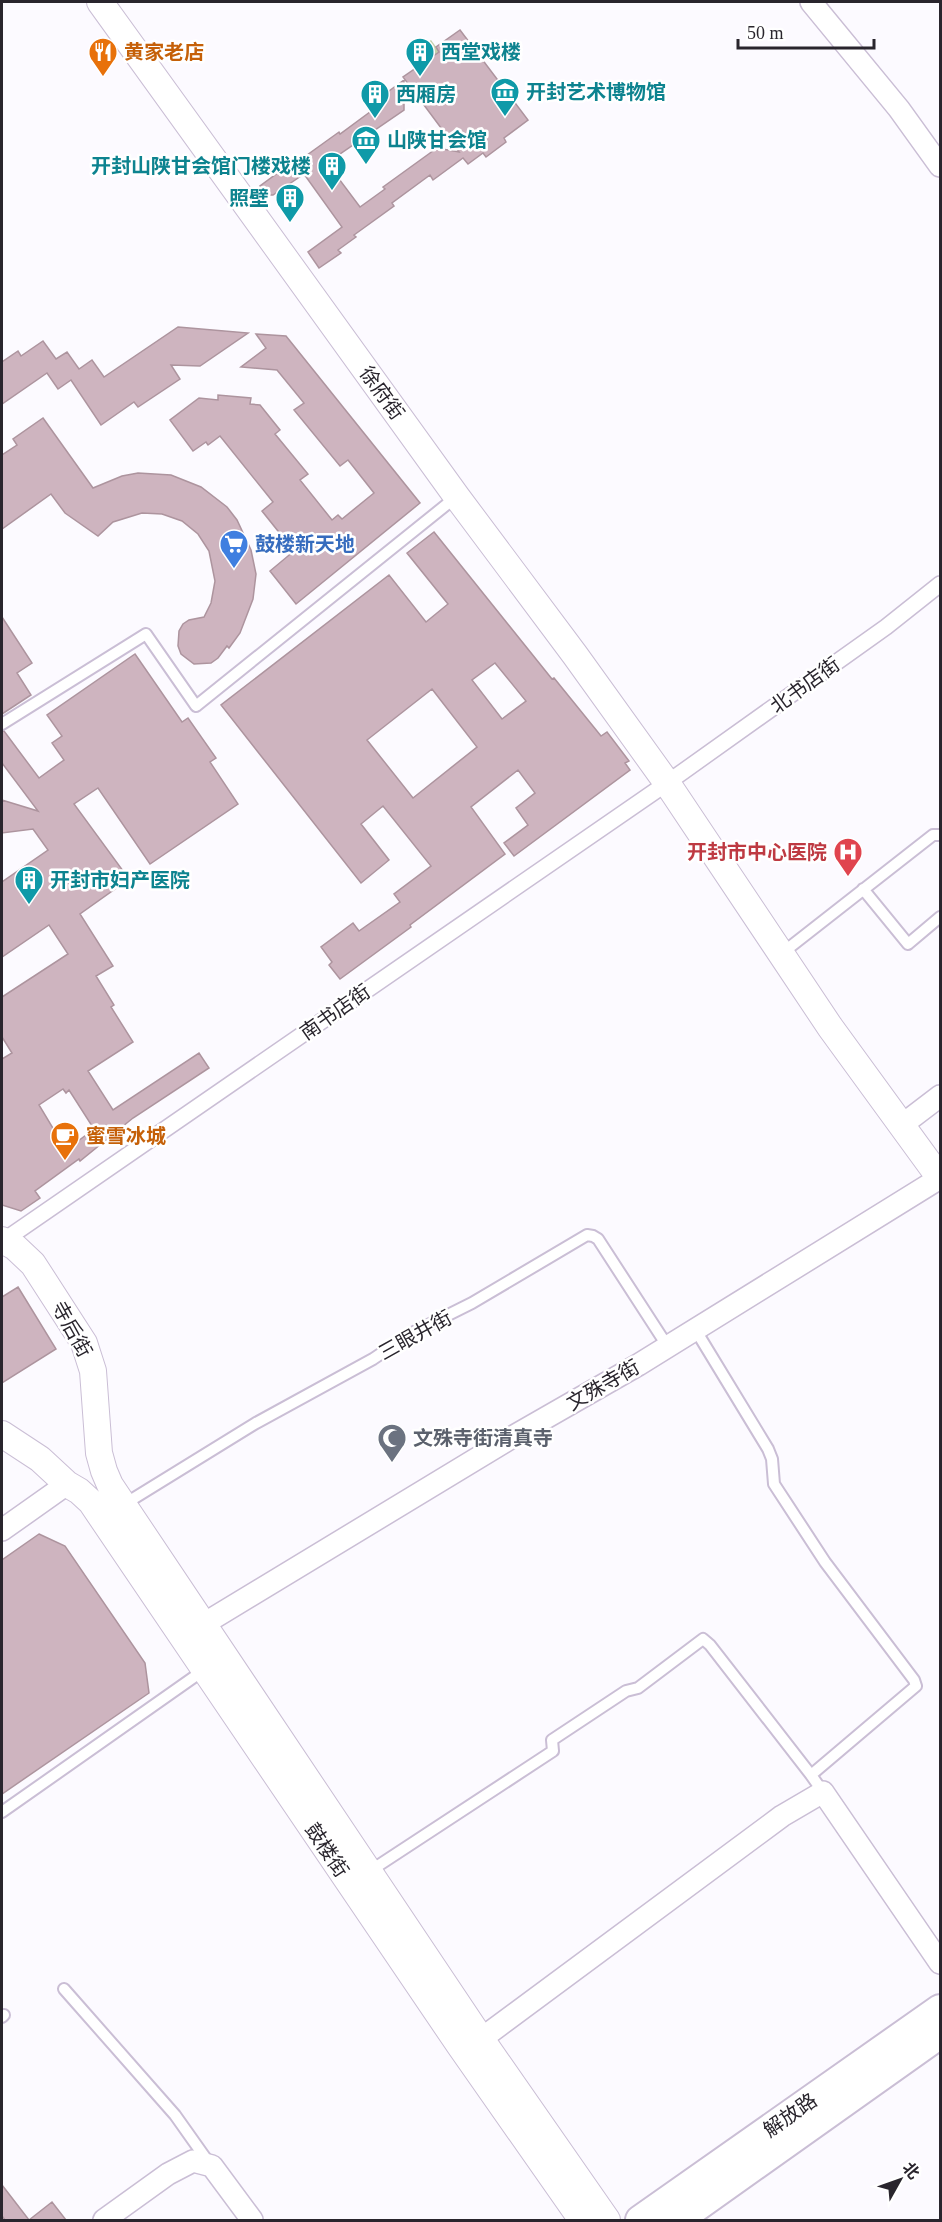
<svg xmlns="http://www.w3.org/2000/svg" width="942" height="2222" font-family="'Times New Roman','Noto Sans SC',serif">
	<rect width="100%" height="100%" fill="#fcfaff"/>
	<path fill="#c3cfab" d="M 431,40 L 453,70 L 433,85 L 411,55 Z"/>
	<path fill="#ceb4bf" stroke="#ad949e" stroke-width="1.5" fill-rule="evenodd" d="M 460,30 L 528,120 L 504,138 L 506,142 L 486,157 L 483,153 L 468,164 L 463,158 L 433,180 L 430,175 L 392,203 L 394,206 L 354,235 L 356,237 L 338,250 L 341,253 L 319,268 L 308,252 L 342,227 L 304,174 L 273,195 L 267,195 L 260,186 L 298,158 L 300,160 L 339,132 L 340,134 L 378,106 L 374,102 L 404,80 L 404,110 L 327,163 L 360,207 L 385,189 L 383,187 L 437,148 L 459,152 L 403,77 L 439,52 L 436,47 Z
		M 178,327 L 248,333 L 200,366 L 171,365 L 180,379 L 138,407 L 134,402 L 101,425 L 71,380 L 58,389 L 47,373 L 2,404 L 2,362 L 18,351 L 21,356 L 43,341 L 56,359 L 67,352 L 79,369 L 92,360 L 104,377 Z
		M 256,334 L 286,336 L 420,503 L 296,604 L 270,571 L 294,551 L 262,511 L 273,502 L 220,436 L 208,445 L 206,442 L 193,451 L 170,420 L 199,398 L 218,400 L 218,395 L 251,398 L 250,404 L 260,405 L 280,430 L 275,434 L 308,474 L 300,480 L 332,520 L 338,515 L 342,519 L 374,493 L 348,460 L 340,466 L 294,410 L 304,403 L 277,370 L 241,367 L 266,348 Z
		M 43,418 L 93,488 L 122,476 L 138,473 L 171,475 L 201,487 L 227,507 L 237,520 L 251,550 L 256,574 L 253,599 L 240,633 L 229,648 L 227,646 L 218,658 L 211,663 L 194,664 L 181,654 L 178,646 L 179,631 L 183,624 L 189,620 L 204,617 L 211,603 L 215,581 L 209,551 L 198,534 L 182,521 L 162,514 L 142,513 L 113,522 L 98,536 L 65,513 L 51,494 L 2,529 L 2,455 L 17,445 L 13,439 Z
		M 434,532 L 552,679 L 554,678 L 601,736 L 607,732 L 629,761 L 625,763 L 630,770 L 514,856 L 504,843 L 528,825 L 516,808 L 535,793 L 518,770 L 471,807 L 505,854 L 410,925 L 411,927 L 340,979 L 329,965 L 332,962 L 321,947 L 353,923 L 359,931 L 400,902 L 394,894 L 431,866 L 383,806 L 361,824 L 389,860 L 361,883 L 221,705 L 389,575 L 426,622 L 448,604 L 407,553 ZM 495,663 L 526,701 L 502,719 L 472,680 ZM 432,689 L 477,747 L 413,798 L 367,740 Z
		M 2,617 L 32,663 L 17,673 L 31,695 L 2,714 Z
		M 135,654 L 182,722 L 188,718 L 216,758 L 210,762 L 238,804 L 150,864 L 98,788 L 74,804 L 129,879 L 80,914 L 113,966 L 96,976 L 114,1005 L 111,1007 L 133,1042 L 88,1071 L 113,1110 L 199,1053 L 209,1068 L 133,1118 L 80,1161 L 79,1159 L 35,1191 L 40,1198 L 21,1211 L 2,1205 L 2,1059 L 12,1053 L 2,1037 L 2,997 L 68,954 L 49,925 L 2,957 L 2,882 L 48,850 L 33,829 L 2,833 L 2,800 L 38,811 L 2,763 L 2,731 L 4,731 L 39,778 L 64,760 L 52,743 L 62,736 L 47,715 ZM 63,1089 L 66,1093 L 69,1090 L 94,1129 L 66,1150 L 39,1105 Z
		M 18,1287 L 56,1349 L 2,1383 L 2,1297 Z
		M 39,1534 L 65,1546 L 145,1663 L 149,1693 L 2,1794 L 2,1560 Z
		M 2,2185 L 29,2220 L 52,2202 L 66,2220 L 5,2220 L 2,2216 Z"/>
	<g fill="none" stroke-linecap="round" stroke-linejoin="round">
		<g stroke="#cabed5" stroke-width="14">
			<path id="service" d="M 2,724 L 146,634 L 196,706 L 456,497
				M 863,889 L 908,944 L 940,917
				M 781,954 L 933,835 L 940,835
				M 695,1329 L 768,1449 L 772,1459 L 774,1484 L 825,1562 L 914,1680 L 916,1686 L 811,1775 L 823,1792
				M 123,1505 L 256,1423 L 373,1359 L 410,1334 L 472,1303 L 587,1235 L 593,1236 L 598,1239 L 668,1347
				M 2,1812 L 204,1670
				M 370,1871 L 553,1751 L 552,1740 L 626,1691 L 638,1688 L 703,1639 L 710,1645 L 811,1775
				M 64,1989 L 175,2115 L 209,2163
				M 2,2017 L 4,2015"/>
		</g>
		<g stroke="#cabed5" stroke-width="18">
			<path id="pedestrian" d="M 3,1241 L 667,783 L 886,627 L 940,584"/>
		</g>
		<g stroke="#cabed5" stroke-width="24">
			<path id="minor" d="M 811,2 L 899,109 L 940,166
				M 902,1125 L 940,1096
				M 2,1530 L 67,1484
				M 202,1625 L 514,1436 L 638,1365 L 940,1178
				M 481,2039 L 782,1816 L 823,1792 L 940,1963
				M 104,2220 L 168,2174 L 193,2161 L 212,2166 L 252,2220"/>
		</g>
		<g stroke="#cabed5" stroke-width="28">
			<path id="tertiary" d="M 100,2 L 457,497 L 575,655 L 667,783 L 830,1027 L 940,1178
				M 2,1240 L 15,1247 L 33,1264 L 84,1343 L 93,1371 L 99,1453 L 104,1471 L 110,1485 L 481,2039 L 607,2220
				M 2,1434 L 40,1459 L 67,1484 L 79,1491 L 91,1502 L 460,2046 L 582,2220"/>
		</g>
		<g stroke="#cabed5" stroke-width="32">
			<path id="secondary" d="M 640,2220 L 940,2009
				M 678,2220 L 940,2034"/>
		</g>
		<use href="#service" stroke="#fff" stroke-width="10"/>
		<use href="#pedestrian" stroke="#fff" stroke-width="15"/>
		<use href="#minor" stroke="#fff" stroke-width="21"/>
		<use href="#tertiary" stroke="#fff" stroke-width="26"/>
		<use href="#secondary" stroke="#fff" stroke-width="28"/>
	</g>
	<defs>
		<g id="restaurant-pin" transform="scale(1.5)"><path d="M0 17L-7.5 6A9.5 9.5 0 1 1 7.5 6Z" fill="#e8710a" stroke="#fff"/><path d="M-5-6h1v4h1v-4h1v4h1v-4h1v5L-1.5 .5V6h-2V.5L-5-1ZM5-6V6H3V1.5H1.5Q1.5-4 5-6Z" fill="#fff"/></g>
		<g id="building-pin" transform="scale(1.5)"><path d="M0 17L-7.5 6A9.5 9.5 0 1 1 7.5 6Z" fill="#0f9aa8" stroke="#fff"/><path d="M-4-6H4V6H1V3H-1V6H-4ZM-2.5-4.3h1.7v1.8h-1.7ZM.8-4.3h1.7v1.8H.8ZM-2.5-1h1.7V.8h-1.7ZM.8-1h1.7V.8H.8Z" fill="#fff"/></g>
		<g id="museum-pin" transform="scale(1.5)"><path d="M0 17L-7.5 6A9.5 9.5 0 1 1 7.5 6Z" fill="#0f9aa8" stroke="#fff"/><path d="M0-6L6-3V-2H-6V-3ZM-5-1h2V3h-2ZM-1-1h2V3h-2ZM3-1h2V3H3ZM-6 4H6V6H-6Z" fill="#fff"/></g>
		<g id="supermarket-pin" transform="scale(1.5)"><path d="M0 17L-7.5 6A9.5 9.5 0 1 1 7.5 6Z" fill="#3f7fe0" stroke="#fff"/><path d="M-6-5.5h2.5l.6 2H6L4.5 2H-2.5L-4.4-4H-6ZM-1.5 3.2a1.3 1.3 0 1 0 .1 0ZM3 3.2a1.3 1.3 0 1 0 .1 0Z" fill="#fff"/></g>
		<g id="hospital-pin" transform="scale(1.5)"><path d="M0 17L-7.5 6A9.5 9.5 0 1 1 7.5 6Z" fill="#e0444e" stroke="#fff"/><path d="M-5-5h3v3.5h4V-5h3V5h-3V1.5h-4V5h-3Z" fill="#fff"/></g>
		<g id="cafe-pin" transform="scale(1.5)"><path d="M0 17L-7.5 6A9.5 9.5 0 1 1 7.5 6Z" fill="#e8710a" stroke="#fff"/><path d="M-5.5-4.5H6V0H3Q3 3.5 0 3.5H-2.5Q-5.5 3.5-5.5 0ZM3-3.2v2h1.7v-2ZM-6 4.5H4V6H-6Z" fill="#fff"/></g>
		<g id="mosque-pin" transform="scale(1.5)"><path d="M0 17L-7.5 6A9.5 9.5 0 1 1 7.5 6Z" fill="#6b7280" stroke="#fff"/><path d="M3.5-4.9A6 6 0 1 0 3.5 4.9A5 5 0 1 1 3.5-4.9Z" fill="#fff"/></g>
	</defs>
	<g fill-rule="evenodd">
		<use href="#restaurant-pin" x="103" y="52"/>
		<use href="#building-pin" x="420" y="52"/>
		<use href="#museum-pin" x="505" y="92"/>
		<use href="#building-pin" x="375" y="94"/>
		<use href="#museum-pin" x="366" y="140"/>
		<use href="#building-pin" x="332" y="166"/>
		<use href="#building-pin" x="290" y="198"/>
		<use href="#supermarket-pin" x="234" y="544"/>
		<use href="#hospital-pin" x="848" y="852"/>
		<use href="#building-pin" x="29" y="880"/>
		<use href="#cafe-pin" x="65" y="1136"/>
		<use href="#mosque-pin" x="392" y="1438"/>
	</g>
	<g text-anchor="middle" stroke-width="5" stroke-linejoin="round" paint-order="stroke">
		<g font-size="20" font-weight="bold" fill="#c56008" stroke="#fff" text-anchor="start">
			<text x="124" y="59">黄家老店</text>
			<text x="86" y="1143">蜜雪冰城</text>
		</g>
		<g font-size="20" font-weight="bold" fill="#0d838f" stroke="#fff" text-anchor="start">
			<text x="441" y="59">西堂戏楼</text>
			<text x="526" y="99">开封艺术博物馆</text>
			<text x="396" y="101">西厢房</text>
			<text x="387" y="147">山陕甘会馆</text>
			<text x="311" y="173" text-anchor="end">开封山陕甘会馆门楼戏楼</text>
			<text x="269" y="205" text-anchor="end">照壁</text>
			<text x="50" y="887">开封市妇产医院</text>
		</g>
		<g font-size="20" fill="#29252d" stroke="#fff">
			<text transform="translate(382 393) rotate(54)" y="7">徐府街</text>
			<text transform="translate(805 685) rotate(-36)" y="7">北书店街</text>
			<text transform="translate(335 1012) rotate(-35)" y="7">南书店街</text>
			<text transform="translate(72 1329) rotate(61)" y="7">寺后街</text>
			<text transform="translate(415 1335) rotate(-29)" y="7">三眼井街</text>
			<text transform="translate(603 1385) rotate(-30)" y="7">文殊寺街</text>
			<text transform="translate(327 1850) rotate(56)" y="7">鼓楼街</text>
			<text transform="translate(790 2115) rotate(-35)" y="7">解放路</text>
		</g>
		<g font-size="20" font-weight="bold" fill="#366cbe" stroke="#fff" text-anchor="start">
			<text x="255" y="551">鼓楼新天地</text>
		</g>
		<g font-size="20" font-weight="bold" fill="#be3a42" stroke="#fff" text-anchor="end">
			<text x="827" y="859">开封市中心医院</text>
		</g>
		<g font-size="20" font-weight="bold" fill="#5b616d" stroke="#fff" text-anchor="start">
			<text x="413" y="1445">文殊寺街清真寺</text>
		</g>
	</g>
	<rect width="942" height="2222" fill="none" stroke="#29252d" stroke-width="6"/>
	<g transform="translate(900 2180) rotate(50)" stroke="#ffffff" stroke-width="4.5" paint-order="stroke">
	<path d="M0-4.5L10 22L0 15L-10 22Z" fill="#29252d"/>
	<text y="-9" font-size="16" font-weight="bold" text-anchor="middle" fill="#29252d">北</text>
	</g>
	<path d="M738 39v9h136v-9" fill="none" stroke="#29252d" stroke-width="3"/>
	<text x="747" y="39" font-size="18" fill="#29252d" stroke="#ffffff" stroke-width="4.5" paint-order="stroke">50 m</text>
</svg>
